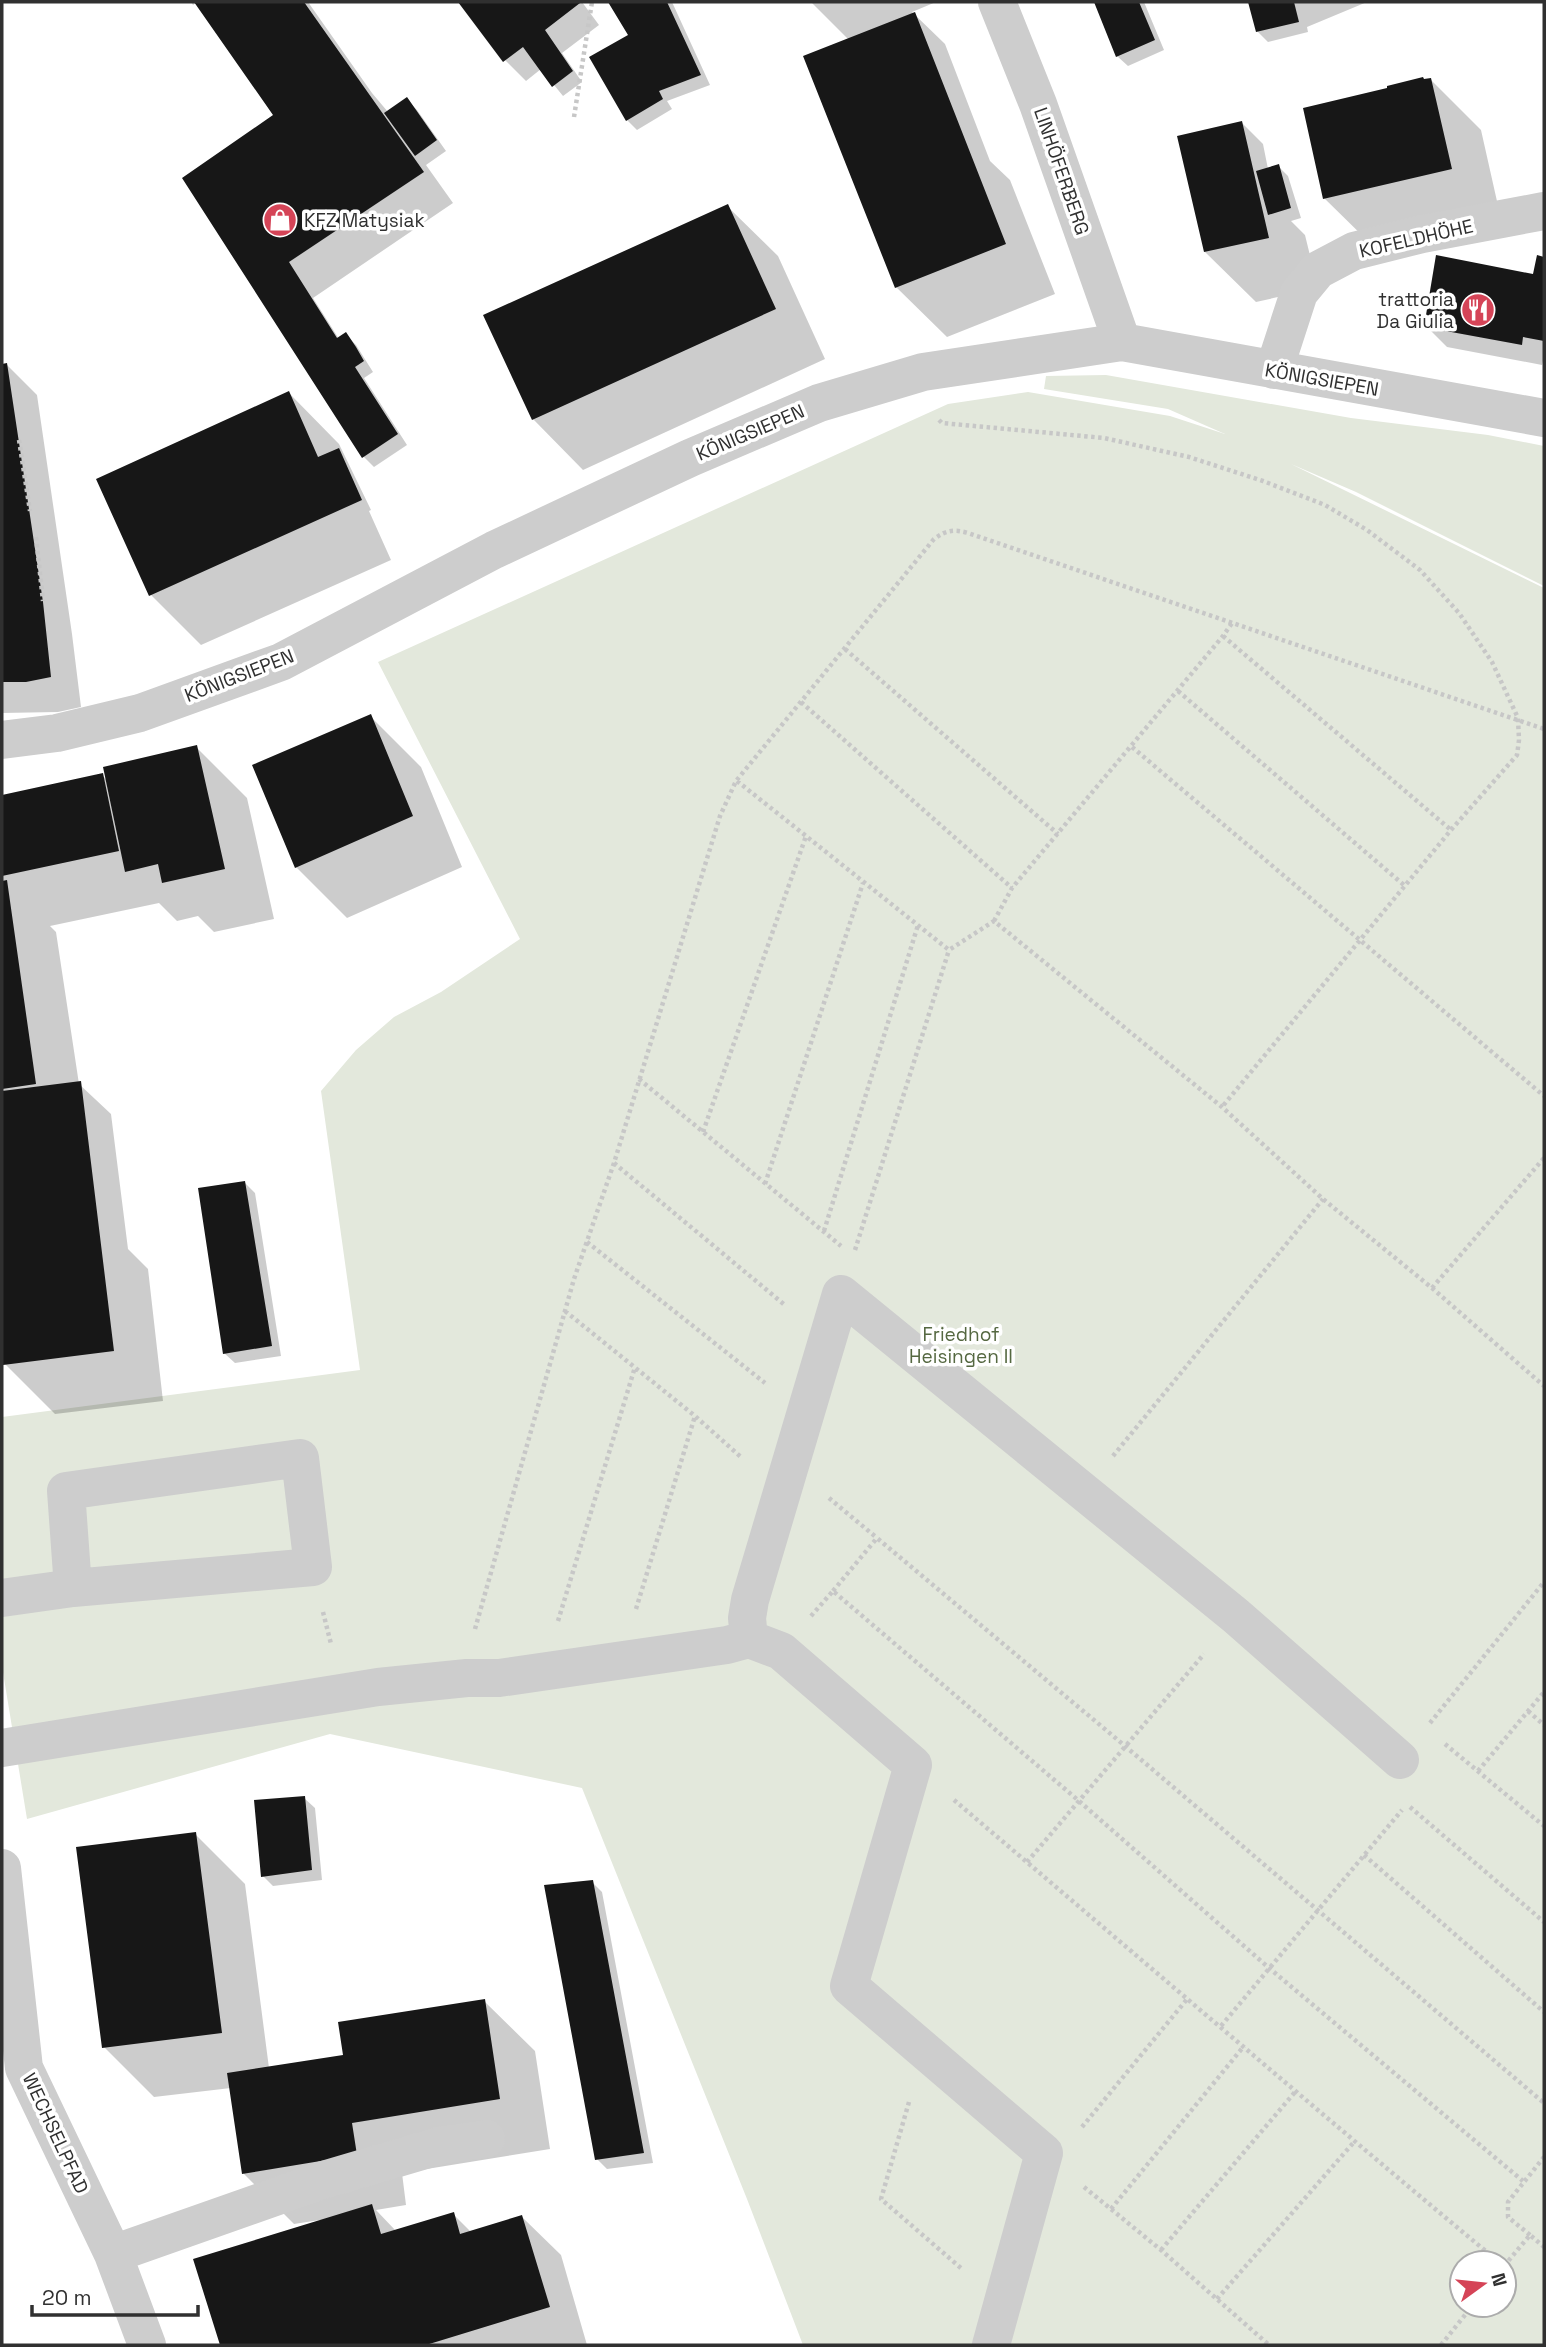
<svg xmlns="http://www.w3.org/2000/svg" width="1546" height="2347" font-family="'Space Grotesk',sans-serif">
	<rect width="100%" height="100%" fill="#fff"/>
	<path fill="#e3e8dc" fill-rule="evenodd" d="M 1106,375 L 1351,418 L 1488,435 L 1544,446 L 1544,586 L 1356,492 L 1291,464 L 1544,588 L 1544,2345 L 803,2345 L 747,2199 L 582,1788 L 330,1734 L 27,1819 L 2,1666 L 2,1417 L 360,1370 L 321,1091 L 356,1050 L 394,1017 L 441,992 L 520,939 L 378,662 L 948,404 L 1028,392 L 1170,416 L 1225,434 L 1168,409 L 1044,389 L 1046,376 ZM 1462,2263 L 1504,2263 L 1504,2305 L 1462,2305 Z"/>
	<path fill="#0003" d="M 191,2 L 308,2 L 372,93 L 388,112 L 406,99 L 417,110 L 446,151 L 426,165 L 453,203 L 313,298 L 339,339 L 346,335 L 356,345 L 373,372 L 364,378 L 407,445 L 374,467 L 364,457 L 184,179 L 278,122 L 197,2 L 193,5 Z
		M 461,2 L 582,2 L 599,25 L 562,53 L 582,82 L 563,96 L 541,69 L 526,81 L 505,60 Z
		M 610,2 L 672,2 L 710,85 L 667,101 L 672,109 L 637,130 L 627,120 L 630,36 Z
		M 811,2 L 936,2 L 912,12 L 945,44 L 990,161 L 1010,180 L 1055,294 L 947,337 L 896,287 L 849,40 Z
		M 1095,2 L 1144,2 L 1164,50 L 1128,66 L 1117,56 Z
		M 1250,2 L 1367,2 L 1307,27 L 1308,32 L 1268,42 L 1257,31 Z
		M 1430,79 L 1481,130 L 1501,219 L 1375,248 L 1324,198 L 1425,81 Z
		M 1242,123 L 1263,144 L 1268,169 L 1278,166 L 1288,176 L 1301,218 L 1291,221 L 1305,235 L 1318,288 L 1256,302 L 1205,252 Z
		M 727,206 L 778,256 L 825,359 L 583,470 L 533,419 Z
		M 1538,257 L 1544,259 L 1544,357 L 1542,365 L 1447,347 L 1426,326 L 1535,276 Z
		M 7,365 L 37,395 L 72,634 L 81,707 L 58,712 L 2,713 L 2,366 Z
		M 289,393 L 339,444 L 371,510 L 369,511 L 391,560 L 201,645 L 151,595 Z
		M 370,716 L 421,767 L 462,867 L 347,918 L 296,867 Z
		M 196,747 L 247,798 L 274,919 L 214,932 L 198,916 L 177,921 L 159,903 L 50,926 L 56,932 L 79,1084 L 111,1114 L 128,1249 L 148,1269 L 163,1401 L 55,1414 L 5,1364 L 2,1338 L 2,796 L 102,775 L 108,781 Z
		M 245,1183 L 255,1193 L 281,1356 L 235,1363 L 224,1353 Z
		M 304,1798 L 315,1808 L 322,1880 L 273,1886 L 263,1876 Z
		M 195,1834 L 245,1884 L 269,2068 L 344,2056 L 484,2001 L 535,2051 L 550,2149 L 402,2173 L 406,2205 L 376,2210 L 396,2231 L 453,2214 L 471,2232 L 522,2217 L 561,2255 L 587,2345 L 222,2345 L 195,2260 L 320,2222 L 320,2220 L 294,2224 L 244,2174 L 231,2088 L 154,2097 L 104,2047 Z
		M 592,1882 L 602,1892 L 653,2163 L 607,2169 L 597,2159 Z"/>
	<path fill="#171717" d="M 194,2 L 304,2 L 424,172 L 289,262 L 337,338 L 346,332 L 356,347 L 364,361 L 355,367 L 398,434 L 362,458 L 182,178 L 273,115 Z
		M 458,2 L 579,2 L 580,3 L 545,30 L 573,71 L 552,87 L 523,47 L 503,62 Z
		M 608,2 L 667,2 L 701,75 L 659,91 L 663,99 L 626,121 L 589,57 L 628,35 Z
		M 1094,2 L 1139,2 L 1155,40 L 1116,57 Z
		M 1248,2 L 1294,2 L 1299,22 L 1256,32 Z
		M 915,12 L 1006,244 L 895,288 L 803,56 Z
		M 1423,77 L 1424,79 L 1431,78 L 1452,169 L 1323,199 L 1303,108 L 1387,88 L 1387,86 Z
		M 407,97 L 437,140 L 415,156 L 384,113 Z
		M 1242,121 L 1269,238 L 1204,252 L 1177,136 Z
		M 1279,164 L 1291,208 L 1268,215 L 1256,171 Z
		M 728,204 L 776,309 L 532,420 L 483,315 Z
		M 1436,255 L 1533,274 L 1537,255 L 1544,257 L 1544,341 L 1523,337 L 1522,345 L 1424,327 Z
		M 7,363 L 43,602 L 51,677 L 26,682 L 2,682 L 2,364 Z
		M 289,391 L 318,457 L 339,448 L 362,500 L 149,596 L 96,479 Z
		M 371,714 L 413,816 L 295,868 L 252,765 Z
		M 197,745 L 225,869 L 162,883 L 158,864 L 125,872 L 103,767 Z
		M 103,773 L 119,851 L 2,876 L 2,795 Z
		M 7,880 L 36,1084 L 2,1089 L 2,881 Z
		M 81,1081 L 114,1351 L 3,1365 L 2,1091 Z
		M 245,1181 L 272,1346 L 223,1354 L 198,1188 Z
		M 305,1796 L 312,1870 L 261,1877 L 254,1800 Z
		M 196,1832 L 222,2033 L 102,2048 L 76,1847 Z
		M 593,1880 L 644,2153 L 595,2160 L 544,1885 Z
		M 485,1999 L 500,2099 L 352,2123 L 357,2155 L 242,2174 L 227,2073 L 343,2055 L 338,2022 Z
		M 372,2204 L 381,2234 L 454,2212 L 460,2234 L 522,2215 L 550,2307 L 426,2345 L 220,2345 L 193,2259 Z"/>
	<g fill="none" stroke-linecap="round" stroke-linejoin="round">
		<path stroke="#c7c7c7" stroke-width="4.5" stroke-dasharray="3.5 3.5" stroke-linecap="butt" d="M 574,117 L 592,2
			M 939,420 L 942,423 L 1104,438 L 1189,457 L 1263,481 L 1325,505 L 1367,530 L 1420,570 L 1459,613 L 1492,662 L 1518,718 L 1519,740 L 1517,755 L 1451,830 L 1222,1107
			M 19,440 L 30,511
			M 36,537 L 43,601
			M 1223,636 L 1451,830
			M 845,649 L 1058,834
			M 1178,691 L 1405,886
			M 801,702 L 1012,888
			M 1132,747 L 1544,1096
			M 737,781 L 949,950 L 994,921 L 1222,1107 L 1323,1199 L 1432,1288 L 1544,1386
			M 994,921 L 1012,888 L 1223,636 L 1232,623
			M 639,1079 L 841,1246
			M 703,1132 L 806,836
			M 614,1163 L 786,1306
			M 765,1184 L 863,883
			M 824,1231 L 918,925
			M 587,1242 L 765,1383
			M 855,1250 L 949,950
			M 1432,1288 L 1544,1158
			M 565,1311 L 695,1416 L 742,1458
			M 1113,1456 L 1323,1199
			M 829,1498 L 877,1538
			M 833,1591 L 877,1538 L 1125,1746 L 1544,2103
			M 636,1609 L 695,1416
			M 323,1612 L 331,1644
			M 811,1616 L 833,1591 L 1079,1801 L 1269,1968 L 1523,2181
			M 558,1621 L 635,1367
			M 475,1629 L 574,1279 L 614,1163 L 720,816 L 736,781 L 934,539 C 946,530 954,529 968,533 L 1544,729
			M 1528,1711 L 1544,1725
			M 1430,1723 L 1544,1582
			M 1445,1744 L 1544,1826
			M 1478,1771 L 1544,1692
			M 954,1800 C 1135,1954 1316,2110 1500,2263
			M 1410,1807 L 1544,1922
			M 1364,1855 L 1544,2012
			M 1027,1862 L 1204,1654
			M 1221,2026 L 1402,1810
			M 909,2102 L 881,2199 L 962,2269
			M 1082,2127 L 1188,1998
			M 1084,2187 L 1161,2250 L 1269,2345
			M 1111,2209 L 1244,2046
			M 1530,2235 L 1508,2217 L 1508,2202 L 1544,2157
			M 1161,2250 L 1295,2092
			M 1504,2266 L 1530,2235 L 1544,2247
			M 1217,2299 L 1354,2142
			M 1441,2345 L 1473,2305"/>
		<path stroke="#cdcdcd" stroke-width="38" d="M 997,2 L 1038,104 L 1122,342
			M 1274,370 L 1299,293 L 1318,270 L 1354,251 L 1422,234 L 1544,211
			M 2,740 L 57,733 L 140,713 L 281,662 L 494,550 L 690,458 L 819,403 L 923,372 L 1122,342 L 1544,418
			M 2,1598 L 73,1588 L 313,1567 L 300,1458 L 66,1491 L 73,1588
			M 749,1639 L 781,1651 L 913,1765 L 849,1986 L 1044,2153 L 991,2345
			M 2,1748 L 378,1687 L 467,1678 L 499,1678 L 727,1645 L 749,1639 L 747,1618 L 750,1600 L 841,1294 L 1236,1616 L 1400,1760
			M 2,1868 L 24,2068 L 113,2254 L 147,2345
			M 113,2254 L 320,2181 L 442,2145 L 486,2139"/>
	</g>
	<defs>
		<g id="shop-disc" transform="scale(1.75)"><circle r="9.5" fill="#d54457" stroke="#fff"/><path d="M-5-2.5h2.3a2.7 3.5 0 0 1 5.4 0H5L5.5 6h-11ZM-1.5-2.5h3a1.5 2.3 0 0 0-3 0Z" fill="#fff"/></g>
		<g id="restaurant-disc" transform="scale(1.75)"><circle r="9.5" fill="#d54457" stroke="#fff"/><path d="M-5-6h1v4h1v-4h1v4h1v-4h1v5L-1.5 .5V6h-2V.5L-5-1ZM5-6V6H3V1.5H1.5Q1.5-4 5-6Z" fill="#fff"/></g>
	</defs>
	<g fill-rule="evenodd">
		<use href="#shop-disc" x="280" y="220"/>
		<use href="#restaurant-disc" x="1478" y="310"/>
	</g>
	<g text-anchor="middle" stroke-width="7" stroke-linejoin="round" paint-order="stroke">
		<g font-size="19" fill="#303030" stroke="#fff">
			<text transform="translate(1062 171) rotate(71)" y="7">LINHÖFERBERG</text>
			<text transform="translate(1416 238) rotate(-13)" y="7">KOFELDHÖHE</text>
			<text transform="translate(1322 379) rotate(10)" y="7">KÖNIGSIEPEN</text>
			<text transform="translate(750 432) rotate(-23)" y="7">KÖNIGSIEPEN</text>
			<text transform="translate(239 675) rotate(-21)" y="7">KÖNIGSIEPEN</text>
			<text transform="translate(56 2133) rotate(65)" y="7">WECHSELPFAD</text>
		</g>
		<g font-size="19" fill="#303030" stroke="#fff" text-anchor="start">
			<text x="304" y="227">KFZ Matysiak</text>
			<text x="1454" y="306" text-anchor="end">trattoria<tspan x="1454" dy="22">Da Giulia</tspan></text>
		</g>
		<g font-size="19" fill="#556841" stroke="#fff">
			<text x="961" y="1341">Friedhof<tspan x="961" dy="22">Heisingen II</tspan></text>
		</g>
	</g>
	<rect width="1546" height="2347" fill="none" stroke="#303030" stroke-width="7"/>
	<g transform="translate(1483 2284) rotate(75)"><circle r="33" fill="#ffffff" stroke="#acacac" stroke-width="2"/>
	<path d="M0-5L12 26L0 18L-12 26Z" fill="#d54457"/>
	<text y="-10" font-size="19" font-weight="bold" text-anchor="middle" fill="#303030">N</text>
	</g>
	<path d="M32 2305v10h166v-10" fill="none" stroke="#303030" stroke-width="3.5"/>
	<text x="42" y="2305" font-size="21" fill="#303030" stroke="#ffffff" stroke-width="5" paint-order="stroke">20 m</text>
</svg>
